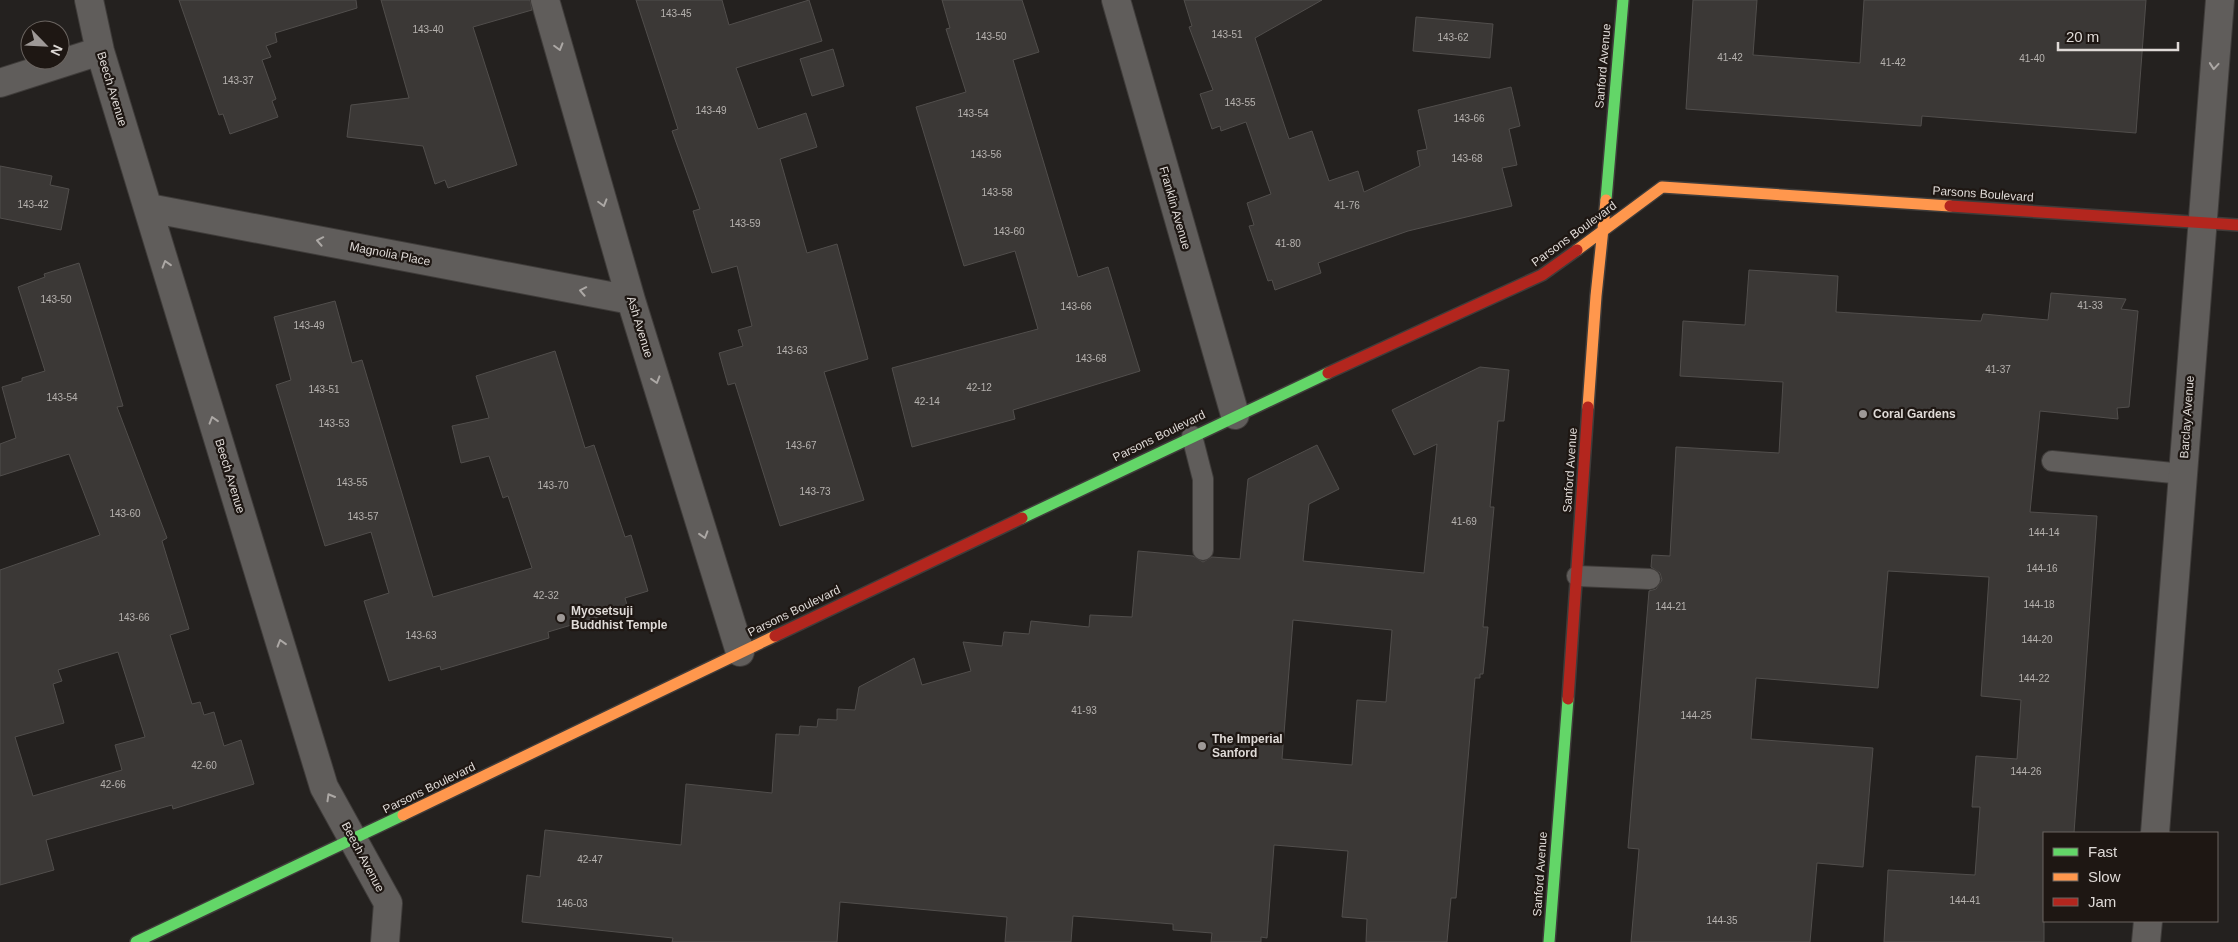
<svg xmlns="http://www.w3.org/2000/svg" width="2238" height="942" font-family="Arial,sans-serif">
	<rect width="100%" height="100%" fill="#24211f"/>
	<path fill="#3b3836" stroke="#514e4c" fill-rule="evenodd" d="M 179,0 L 356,0 L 357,8 L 275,33 L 277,42 L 266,46 L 271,57 L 262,60 L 276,99 L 272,101 L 278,117 L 230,134 L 223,114 L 219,115 Z
		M 381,0 L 530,0 L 532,10 L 473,27 L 517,165 L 448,188 L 445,180 L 435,184 L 423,146 L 347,137 L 351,105 L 409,98 Z
		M 636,0 L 722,0 L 729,25 L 809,0 L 822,41 L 736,68 L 758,129 L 806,113 L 817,147 L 780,159 L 807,253 L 837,244 L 868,359 L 824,372 L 864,500 L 780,526 L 735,383 L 728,385 L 719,353 L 743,346 L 738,330 L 752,326 L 737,266 L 712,273 L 693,211 L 700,209 L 672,131 L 678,129 Z
		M 942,0 L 1022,0 L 1039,52 L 1013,60 L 1078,277 L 1108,267 L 1140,371 L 1013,410 L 1015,419 L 912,447 L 892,368 L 1038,329 L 1015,251 L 964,266 L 916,107 L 966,92 L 946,29 L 950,28 Z
		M 1184,0 L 1322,0 L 1255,38 L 1289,139 L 1312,131 L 1329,181 L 1358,171 L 1364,192 L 1420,166 L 1417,151 L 1427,149 L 1418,110 L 1511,87 L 1520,126 L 1509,129 L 1517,165 L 1502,168 L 1512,206 L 1408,231 L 1351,251 L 1318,263 L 1321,273 L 1275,290 L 1272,280 L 1268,281 L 1249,226 L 1254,225 L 1247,203 L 1271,194 L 1246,122 L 1221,131 L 1220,126 L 1212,129 L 1200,94 L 1213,90 L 1189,27 L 1192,26 Z
		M 1693,0 L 1757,0 L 1753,55 L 1860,63 L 1864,0 L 2146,0 L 2136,133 L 1922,116 L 1921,126 L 1686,109 Z
		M 1416,17 L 1493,24 L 1490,58 L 1413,51 Z
		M 833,49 L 844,86 L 812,96 L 800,59 Z
		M 0,166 L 52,176 L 50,185 L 69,189 L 61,230 L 0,218 Z
		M 79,263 L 123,406 L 117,407 L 167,538 L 162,541 L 189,629 L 170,635 L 192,704 L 200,702 L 204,715 L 214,712 L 224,746 L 241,740 L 254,784 L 173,809 L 172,805 L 46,840 L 54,870 L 0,885 L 0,570 L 100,535 L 69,454 L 0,476 L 0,444 L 16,438 L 2,387 L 22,381 L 22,378 L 45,371 L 18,287 L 45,277 L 44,274 ZM 118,652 L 145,737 L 115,745 L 122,770 L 33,796 L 15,737 L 64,723 L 53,684 L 62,681 L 58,670 Z
		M 1749,270 L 1838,276 L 1836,312 L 1981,321 L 1983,314 L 2048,320 L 2051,293 L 2126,299 L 2121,309 L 2138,311 L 2129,407 L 2117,408 L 2118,419 L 2040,411 L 2030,512 L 2097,516 L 2074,833 L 2044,833 L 2044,942 L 1884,942 L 1888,870 L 1975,875 L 1980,807 L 1972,807 L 1976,756 L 2017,759 L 2021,700 L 1981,696 L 1989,577 L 1888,571 L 1878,688 L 1756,678 L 1751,739 L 1873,748 L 1863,867 L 1817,863 L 1810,942 L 1631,942 L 1639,849 L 1628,848 L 1649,591 L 1656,589 L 1662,580 L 1660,573 L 1651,567 L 1652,555 L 1670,556 L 1676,447 L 1779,453 L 1783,382 L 1680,376 L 1683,321 L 1745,325 Z
		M 335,301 L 352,363 L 362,360 L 433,597 L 532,568 L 508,496 L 503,498 L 489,456 L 461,463 L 452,426 L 489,418 L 476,376 L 555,351 L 585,448 L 594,445 L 625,537 L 631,535 L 648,591 L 625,598 L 628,608 L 548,632 L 549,638 L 441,670 L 440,666 L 389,681 L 364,601 L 389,593 L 371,532 L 325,546 L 276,385 L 291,380 L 274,317 Z
		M 1480,367 L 1509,370 L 1504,421 L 1498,421 L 1490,507 L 1494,507 L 1483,627 L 1488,627 L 1483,674 L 1480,674 L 1480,678 L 1475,678 L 1456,898 L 1451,898 L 1447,942 L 1366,942 L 1367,919 L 1342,917 L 1348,851 L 1274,845 L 1267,938 L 1261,937 L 1261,942 L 1211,942 L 1212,933 L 1173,930 L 1173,924 L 1073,916 L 1071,942 L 1005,942 L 1007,917 L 840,902 L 837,942 L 672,942 L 673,938 L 522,922 L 527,875 L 540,877 L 545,830 L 681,845 L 686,784 L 772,793 L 776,734 L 799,735 L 800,726 L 817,727 L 818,719 L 837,720 L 837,709 L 855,710 L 859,687 L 914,658 L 922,685 L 971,671 L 963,642 L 1002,646 L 1004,632 L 1029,634 L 1031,621 L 1089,627 L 1090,615 L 1132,617 L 1138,551 L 1193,556 L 1203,562 L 1212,557 L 1240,559 L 1248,479 L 1317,445 L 1339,489 L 1309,504 L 1303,561 L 1424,573 L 1437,444 L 1414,455 L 1392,410 ZM 1293,620 L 1392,630 L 1386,702 L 1357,700 L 1352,765 L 1282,759 Z"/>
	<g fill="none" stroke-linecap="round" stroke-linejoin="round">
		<g stroke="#3f3c3a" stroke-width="22">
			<path id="lane" d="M 1192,436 L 1203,479 L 1203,550
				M 2052,461 L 2183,474
				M 1577,576 L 1650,579"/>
		</g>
		<g stroke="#3f3c3a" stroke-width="30">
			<path id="street" d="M 89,0 L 100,51 L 324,787 L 388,903 L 385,942
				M 545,0 L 631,300 L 740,652
				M 1116,0 L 1235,415
				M 0,83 L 100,51
				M 149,208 L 631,300
				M 2155,833 L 2220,0
				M 2146,942 L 2148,921"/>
		</g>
		<g stroke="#3f3c3a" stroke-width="14">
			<path id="fast" d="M 1606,200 L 1623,0
				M 1022,518 L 1328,373
				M 136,942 L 403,815
				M 1549,942 L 1568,699"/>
		</g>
		<g stroke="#3f3c3a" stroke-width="14">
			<path id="slow" d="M 1577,250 L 1662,187 L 1950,206
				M 1588,407 L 1596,296 L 1606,200
				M 403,815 L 775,636"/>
		</g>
		<g stroke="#3f3c3a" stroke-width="14">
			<path id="jam" d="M 1950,206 L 2238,225
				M 1328,373 L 1542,275 L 1577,250
				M 775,636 L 1022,518
				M 1568,699 L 1588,407"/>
		</g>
		<use href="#lane" stroke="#605d5b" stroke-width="20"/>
		<use href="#street" stroke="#605d5b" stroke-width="28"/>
		<use href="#fast" stroke="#63d668" stroke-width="11"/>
		<use href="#slow" stroke="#ff974d" stroke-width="11"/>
		<use href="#jam" stroke="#b3261e" stroke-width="11"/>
	</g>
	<defs><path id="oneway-chevron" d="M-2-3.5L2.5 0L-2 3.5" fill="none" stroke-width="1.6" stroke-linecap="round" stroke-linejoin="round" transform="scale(1.25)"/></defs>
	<g stroke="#aca8a5">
		<use href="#oneway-chevron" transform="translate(559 47) rotate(74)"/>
		<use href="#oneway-chevron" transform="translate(2214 66) rotate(95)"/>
		<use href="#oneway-chevron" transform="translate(603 203) rotate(74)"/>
		<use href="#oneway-chevron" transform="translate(320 241) rotate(-169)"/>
		<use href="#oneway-chevron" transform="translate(166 264) rotate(-107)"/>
		<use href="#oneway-chevron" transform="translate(583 291) rotate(-169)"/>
		<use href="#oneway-chevron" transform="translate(656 380) rotate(73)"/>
		<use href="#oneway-chevron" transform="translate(213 420) rotate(-107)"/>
		<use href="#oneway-chevron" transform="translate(704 535) rotate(73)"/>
		<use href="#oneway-chevron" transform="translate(281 643) rotate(-107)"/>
		<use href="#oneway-chevron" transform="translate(330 797) rotate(-120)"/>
	</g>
	<g fill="#9e9997" stroke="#1e1713" stroke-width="2">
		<circle cx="1863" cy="414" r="5"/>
		<circle cx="561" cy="618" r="5"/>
		<circle cx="1202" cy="746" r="5"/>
	</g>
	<g text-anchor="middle" stroke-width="4.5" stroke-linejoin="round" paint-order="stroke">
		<g font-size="10" fill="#b6b2af">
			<text x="676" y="17">143-45</text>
			<text x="428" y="33">143-40</text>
			<text x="1227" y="38">143-51</text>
			<text x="991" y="40">143-50</text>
			<text x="1453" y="41">143-62</text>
			<text x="1730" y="61">41-42</text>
			<text x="2032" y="62">41-40</text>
			<text x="1893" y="66">41-42</text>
			<text x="238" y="84">143-37</text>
			<text x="1240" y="106">143-55</text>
			<text x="711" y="114">143-49</text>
			<text x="973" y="117">143-54</text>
			<text x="1469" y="122">143-66</text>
			<text x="986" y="158">143-56</text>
			<text x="1467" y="162">143-68</text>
			<text x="997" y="196">143-58</text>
			<text x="33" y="208">143-42</text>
			<text x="1347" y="209">41-76</text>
			<text x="745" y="227">143-59</text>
			<text x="1009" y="235">143-60</text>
			<text x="1288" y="247">41-80</text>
			<text x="56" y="303">143-50</text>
			<text x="2090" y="309">41-33</text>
			<text x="1076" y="310">143-66</text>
			<text x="309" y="329">143-49</text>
			<text x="792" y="354">143-63</text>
			<text x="1091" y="362">143-68</text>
			<text x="1998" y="373">41-37</text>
			<text x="979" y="391">42-12</text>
			<text x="324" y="393">143-51</text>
			<text x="62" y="401">143-54</text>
			<text x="927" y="405">42-14</text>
			<text x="334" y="427">143-53</text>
			<text x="801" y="449">143-67</text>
			<text x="352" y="486">143-55</text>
			<text x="553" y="489">143-70</text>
			<text x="815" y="495">143-73</text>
			<text x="125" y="517">143-60</text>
			<text x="363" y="520">143-57</text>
			<text x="1464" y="525">41-69</text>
			<text x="2044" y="536">144-14</text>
			<text x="2042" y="572">144-16</text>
			<text x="546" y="599">42-32</text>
			<text x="2039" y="608">144-18</text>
			<text x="1671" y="610">144-21</text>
			<text x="134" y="621">143-66</text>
			<text x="421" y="639">143-63</text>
			<text x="2037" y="643">144-20</text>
			<text x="2034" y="682">144-22</text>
			<text x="1084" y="714">41-93</text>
			<text x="1696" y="719">144-25</text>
			<text x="204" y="769">42-60</text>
			<text x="2026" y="775">144-26</text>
			<text x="113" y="788">42-66</text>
			<text x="590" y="863">42-47</text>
			<text x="1965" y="904">144-41</text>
			<text x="572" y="907">146-03</text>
			<text x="1722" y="924">144-35</text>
		</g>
		<g font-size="12" fill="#dfdad7" stroke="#1e1713">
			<text transform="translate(1603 66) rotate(-85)" y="4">Sanford Avenue</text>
			<text transform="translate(112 89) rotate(73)" y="4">Beech Avenue</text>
			<text transform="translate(1983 194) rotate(4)" y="4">Parsons Boulevard</text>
			<text transform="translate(1175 208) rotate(74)" y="4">Franklin Avenue</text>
			<text transform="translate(1574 234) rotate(-36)" y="4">Parsons Boulevard</text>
			<text transform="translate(390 254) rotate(11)" y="4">Magnolia Place</text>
			<text transform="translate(640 327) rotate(73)" y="4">Ash Avenue</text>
			<text transform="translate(2187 417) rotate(-86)" y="4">Barclay Avenue</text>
			<text transform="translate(1159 436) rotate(-26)" y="4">Parsons Boulevard</text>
			<text transform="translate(1570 470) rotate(-86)" y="4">Sanford Avenue</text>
			<text transform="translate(230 476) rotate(73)" y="4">Beech Avenue</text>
			<text transform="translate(794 611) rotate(-26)" y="4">Parsons Boulevard</text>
			<text transform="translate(429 788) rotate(-26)" y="4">Parsons Boulevard</text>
			<text transform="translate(363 857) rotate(62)" y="4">Beech Avenue</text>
			<text transform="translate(1540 874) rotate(-86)" y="4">Sanford Avenue</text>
		</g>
		<g font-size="12" font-weight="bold" fill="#dfdad7" stroke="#1e1713" text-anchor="start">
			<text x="1873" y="418">Coral Gardens</text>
			<text x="571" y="615">Myosetsuji<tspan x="571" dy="14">Buddhist Temple</tspan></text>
			<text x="1212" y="743">The Imperial<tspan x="1212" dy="14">Sanford</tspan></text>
		</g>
	</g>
	<rect x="2043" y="832" width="175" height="90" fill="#1e1713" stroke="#6b6561"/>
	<rect x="2053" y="848" width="25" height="8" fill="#63d668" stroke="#6b6561"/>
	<text x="2088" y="857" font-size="15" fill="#dfdad7">Fast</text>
	<rect x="2053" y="873" width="25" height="8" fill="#ff974d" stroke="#6b6561"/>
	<text x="2088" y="882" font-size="15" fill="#dfdad7">Slow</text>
	<rect x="2053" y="898" width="25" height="8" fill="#b3261e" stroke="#6b6561"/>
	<text x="2088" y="907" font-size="15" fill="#dfdad7">Jam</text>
	<g transform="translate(45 45) rotate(114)"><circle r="24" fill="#1e1713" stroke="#6b6561"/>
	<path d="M0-4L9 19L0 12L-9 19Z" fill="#9e9997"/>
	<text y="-8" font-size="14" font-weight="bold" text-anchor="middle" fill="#dfdad7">N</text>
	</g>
	<path d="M2058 42v8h120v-8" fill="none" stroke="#dfdad7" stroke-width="2.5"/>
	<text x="2066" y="42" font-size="15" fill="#dfdad7" stroke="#1e1713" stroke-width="4" paint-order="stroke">20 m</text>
</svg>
